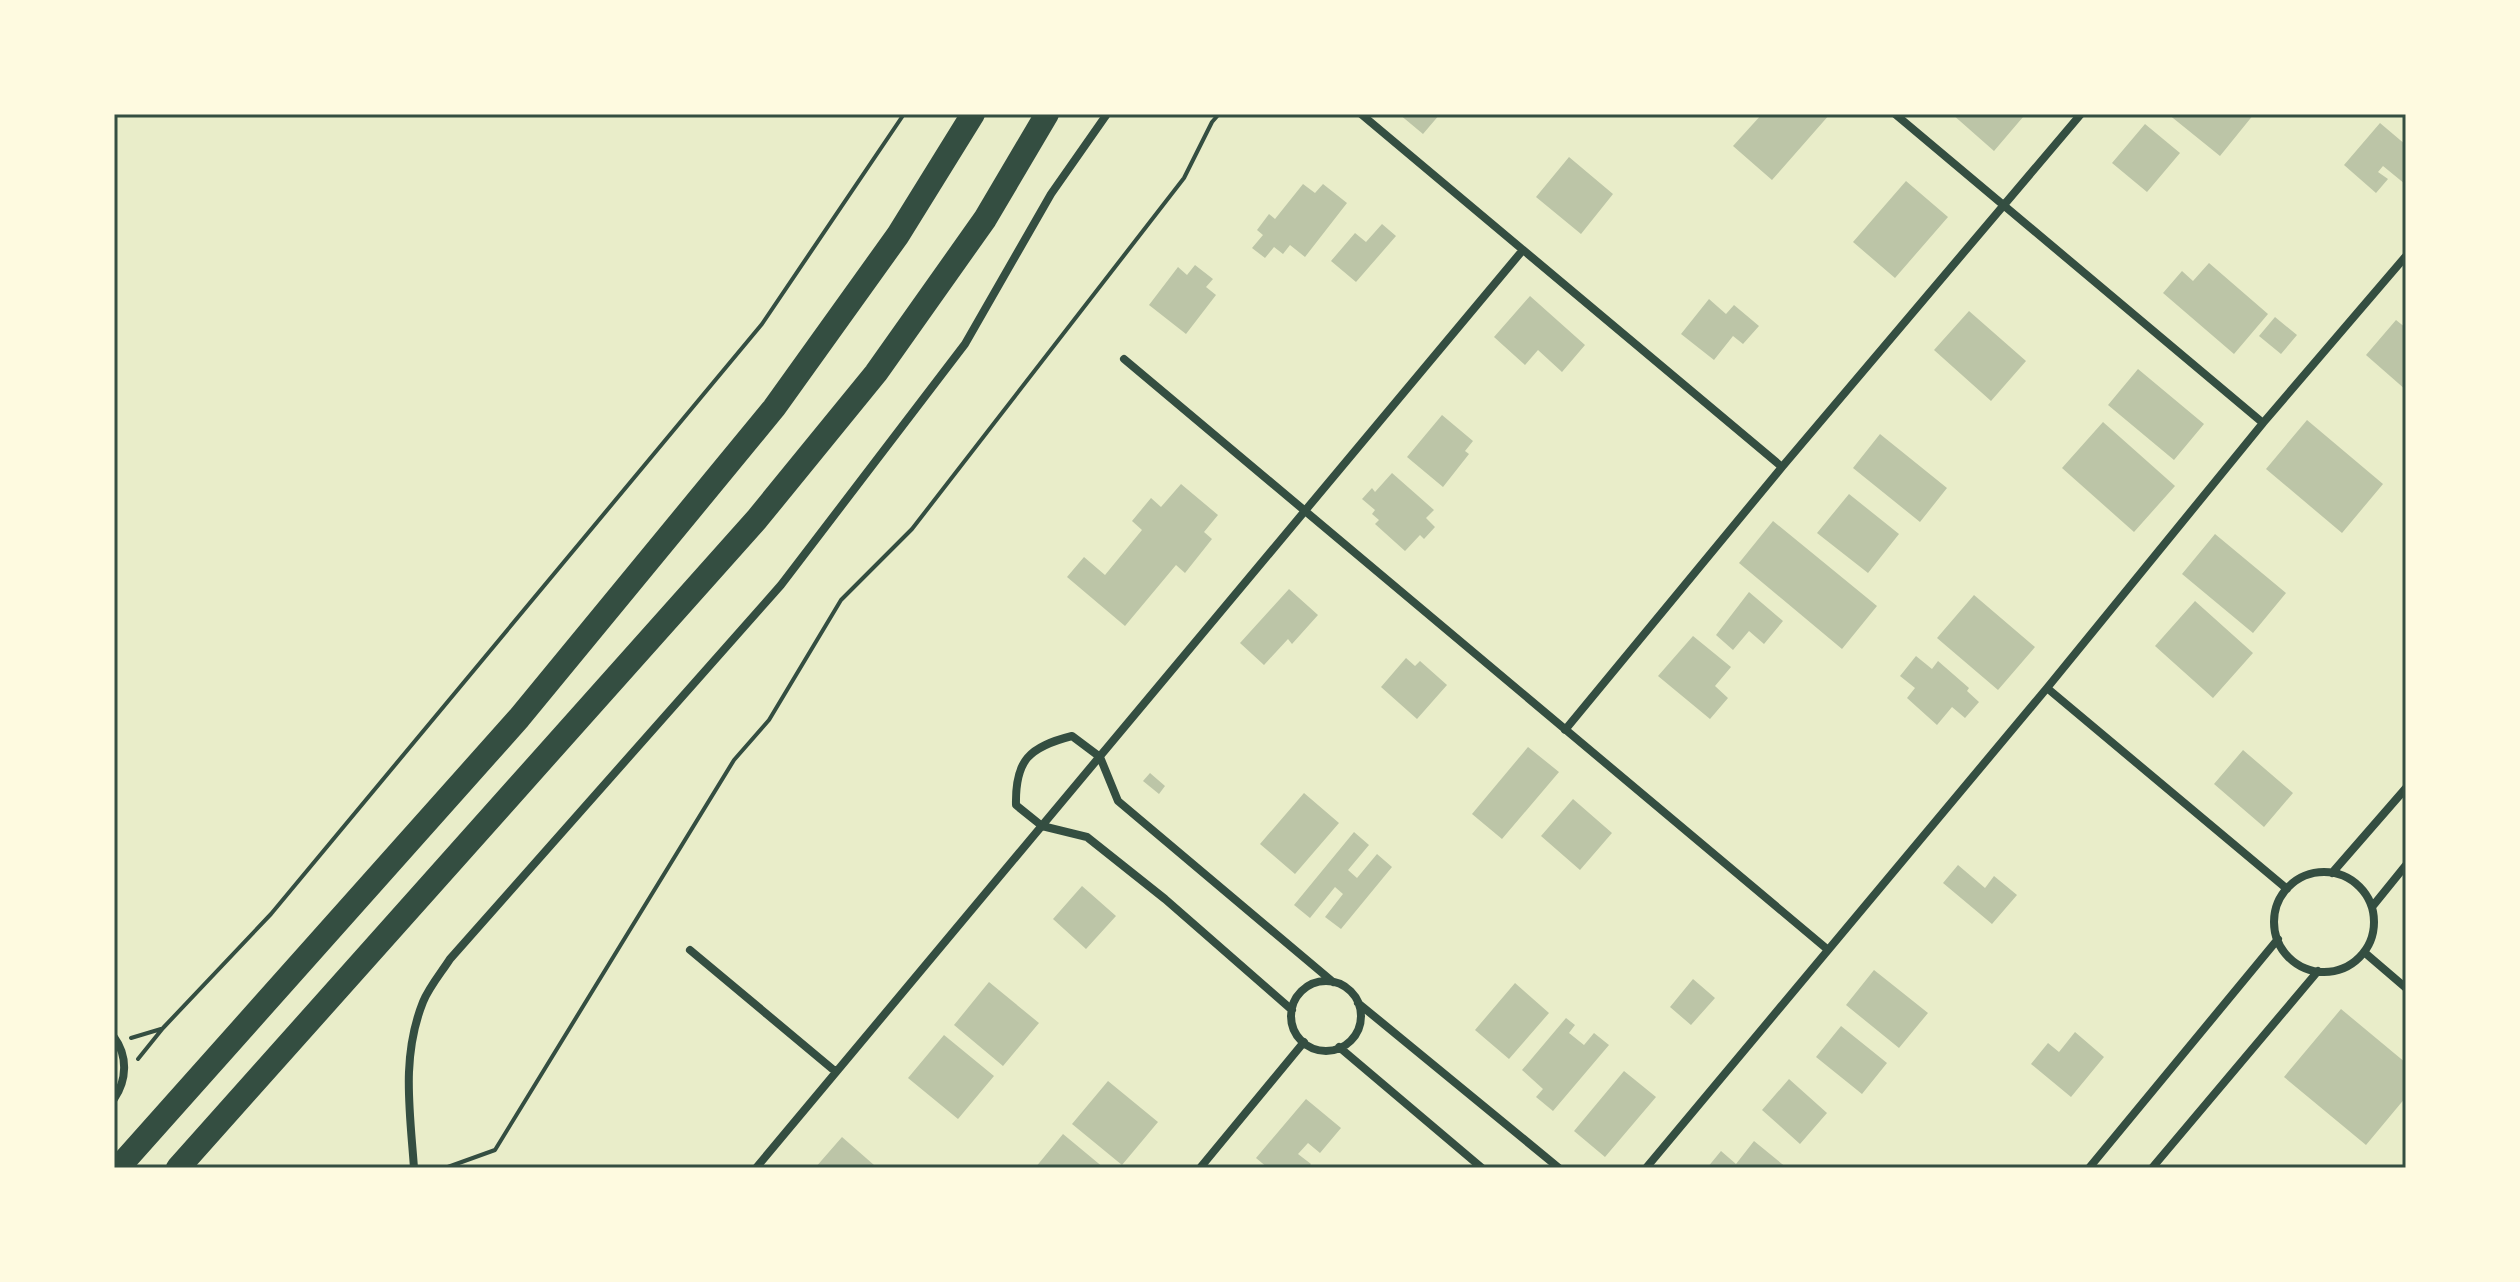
<svg xmlns="http://www.w3.org/2000/svg" width="2520" height="1282" font-family="'Nunito Sans',sans-serif">
	<rect width="100%" height="100%" fill="#e9edc9"/>
	<path fill="#bcc5a7" d="M 1399,114 L 1440,114 L 1423,134 Z
		M 1762,114 L 1830,114 L 1772,180 L 1733,146 Z
		M 1952,114 L 2020,114 L 2023,117 L 1994,151 Z
		M 2168,114 L 2254,114 L 2220,156 Z
		M 2380,123 L 2406,145 L 2406,183 L 2405,184 L 2383,166 L 2378,172 L 2388,179 L 2376,193 L 2344,165 Z
		M 2145,124 L 2180,153 L 2147,192 L 2112,163 Z
		M 1569,157 L 1613,194 L 1581,234 L 1536,197 Z
		M 1906,181 L 1948,217 L 1895,278 L 1853,242 Z
		M 1303,184 L 1315,193 L 1323,184 L 1347,203 L 1305,257 L 1290,245 L 1283,254 L 1274,247 L 1265,258 L 1252,248 L 1263,235 L 1257,230 L 1269,214 L 1275,219 Z
		M 1382,224 L 1396,236 L 1356,282 L 1331,261 L 1355,233 L 1366,242 Z
		M 2209,263 L 2268,314 L 2234,354 L 2163,293 L 2182,271 L 2193,281 Z
		M 1195,265 L 1213,279 L 1206,287 L 1216,295 L 1186,334 L 1149,305 L 1178,267 L 1187,275 Z
		M 1530,296 L 1585,345 L 1562,372 L 1538,350 L 1525,365 L 1494,337 Z
		M 1709,299 L 1726,314 L 1734,305 L 1759,326 L 1743,344 L 1733,336 L 1714,360 L 1681,334 Z
		M 1969,311 L 2026,361 L 1991,401 L 1934,350 Z
		M 2275,317 L 2297,335 L 2281,354 L 2259,336 Z
		M 2396,320 L 2406,328 L 2406,390 L 2366,355 Z
		M 2138,369 L 2204,424 L 2174,460 L 2108,405 Z
		M 1442,415 L 1473,441 L 1465,451 L 1469,454 L 1443,487 L 1407,457 Z
		M 2307,420 L 2383,484 L 2342,533 L 2266,469 Z
		M 2103,422 L 2175,486 L 2134,532 L 2062,468 Z
		M 1880,434 L 1947,488 L 1920,522 L 1853,468 Z
		M 1392,473 L 1434,510 L 1426,518 L 1435,527 L 1424,539 L 1420,535 L 1405,551 L 1375,524 L 1379,520 L 1372,514 L 1375,510 L 1362,499 L 1372,488 L 1375,492 Z
		M 1181,484 L 1218,515 L 1204,532 L 1212,539 L 1185,573 L 1176,565 L 1125,626 L 1067,577 L 1084,557 L 1105,575 L 1142,530 L 1132,521 L 1151,498 L 1161,507 Z
		M 1849,494 L 1899,534 L 1868,573 L 1817,533 Z
		M 1773,521 L 1877,606 L 1842,649 L 1739,563 Z
		M 2215,534 L 2286,593 L 2253,633 L 2182,574 Z
		M 1289,589 L 1318,615 L 1292,644 L 1288,639 L 1264,665 L 1240,643 Z
		M 1749,592 L 1783,621 L 1764,644 L 1749,631 L 1733,650 L 1716,635 Z
		M 1974,595 L 2035,647 L 1998,690 L 1937,638 Z
		M 2195,601 L 2253,653 L 2213,698 L 2155,646 Z
		M 1693,636 L 1731,667 L 1715,686 L 1728,698 L 1710,719 L 1658,676 Z
		M 1916,656 L 1932,669 L 1938,661 L 1969,688 L 1967,691 L 1979,702 L 1965,718 L 1952,707 L 1937,725 L 1907,698 L 1915,688 L 1900,676 Z
		M 1406,658 L 1415,666 L 1420,661 L 1447,685 L 1417,719 L 1381,687 Z
		M 1528,747 L 1559,772 L 1502,839 L 1472,814 Z
		M 2243,750 L 2293,793 L 2264,827 L 2214,784 Z
		M 1150,773 L 1165,786 L 1159,794 L 1143,781 Z
		M 1304,793 L 1339,823 L 1295,874 L 1260,844 Z
		M 1573,799 L 1612,833 L 1580,870 L 1541,836 Z
		M 1354,832 L 1369,845 L 1348,870 L 1357,878 L 1377,854 L 1392,867 L 1341,929 L 1325,917 L 1343,894 L 1335,887 L 1310,918 L 1294,905 Z
		M 1958,865 L 1985,888 L 1994,876 L 2017,895 L 1992,924 L 1943,883 Z
		M 1082,886 L 1116,916 L 1086,949 L 1053,919 Z
		M 1874,970 L 1928,1013 L 1899,1048 L 1846,1005 Z
		M 1693,979 L 1715,998 L 1691,1025 L 1670,1007 Z
		M 989,982 L 1039,1023 L 1003,1066 L 954,1025 Z
		M 1515,983 L 1549,1013 L 1509,1059 L 1475,1030 Z
		M 2341,1009 L 2406,1063 L 2406,1097 L 2366,1145 L 2284,1077 Z
		M 1566,1018 L 1575,1025 L 1569,1033 L 1584,1045 L 1594,1033 L 1609,1045 L 1553,1111 L 1536,1097 L 1543,1089 L 1522,1070 Z
		M 1841,1026 L 1887,1063 L 1862,1094 L 1816,1057 Z
		M 2075,1032 L 2104,1057 L 2071,1097 L 2031,1064 L 2048,1043 L 2059,1052 Z
		M 944,1035 L 994,1076 L 958,1119 L 908,1078 Z
		M 1624,1071 L 1656,1097 L 1605,1157 L 1574,1131 Z
		M 1789,1079 L 1827,1113 L 1800,1144 L 1762,1110 Z
		M 1108,1081 L 1158,1122 L 1122,1165 L 1072,1124 Z
		M 1306,1099 L 1341,1128 L 1320,1153 L 1308,1143 L 1298,1154 L 1311,1164 L 1308,1168 L 1268,1168 L 1256,1158 Z
		M 1063,1134 L 1104,1168 L 1035,1168 Z
		M 842,1137 L 874,1165 L 872,1168 L 815,1168 Z
		M 1754,1141 L 1787,1168 L 1707,1168 L 1721,1151 L 1736,1164 Z"/>
	<g fill="none" stroke-linecap="round" stroke-linejoin="round">
		<path stroke="#344e41" stroke-width="4" d="M 131,1038 L 161,1029
			M 138,1059 L 163,1028 L 271,914 L 762,324 L 904,114
			M 445,1168 L 495,1150 L 734,760 L 769,720 L 841,600 L 912,529 L 1184,178 L 1212,122 L 1219,114"/>
		<path stroke="#344e41" stroke-width="8" d="M 1361,114 L 1782,467
			M 1895,114 L 2263,423
			M 1124,359 L 1827,949
			M 2047,688 L 2287,889
			M 1565,730 L 1782,467 L 2081,114
			M2274 922a50 50 0 1 1 100 0a50 50 0 1 1-100 0Z
			M 2332,873 L 2406,788
			M 2372,907 L 2406,865
			M 690,950 L 836,1072
			M 2364,952 L 2406,988
			M1291 1016a35 35 0 1 1 70 0a35 35 0 1 1-70 0Z
			M 1358,1003 L 1559,1168
			M 1292,1010 L 1165,899 L 1087,837 L 1042,826 L 1016,805 C 1015,760 1029,747 1072,736 L 1100,757 L 1118,801 L 1333,982
			M 114,1037 C 128,1056 127,1080 114,1099
			M 1339,1047 L 1482,1168
			M 414,1168 C 410,1111 401,1057 423,1002 C 429,987 441,973 450,959 L 781,585 L 965,344 L 1051,194 L 1107,114
			M 756,1168 L 1522,251
			M 1200,1168 L 1304,1042
			M 1646,1168 L 2047,688 L 2263,423 L 2406,256
			M 2089,1168 L 2278,939
			M 2152,1168 L 2318,971"/>
		<path stroke="#344e41" stroke-width="24" d="M 118,1168 L 519,718 L 774,408 L 898,235 L 973,114
			M 178,1168 L 757,519 L 876,373 L 985,219 L 1047,114"/>
	</g>
	<rect width="2520" height="1282" fill="none" stroke="#fefae0" stroke-width="232"/>
	<rect x="116" y="116" width="2288" height="1050" fill="none" stroke="#344e41" stroke-width="3"/>
</svg>
